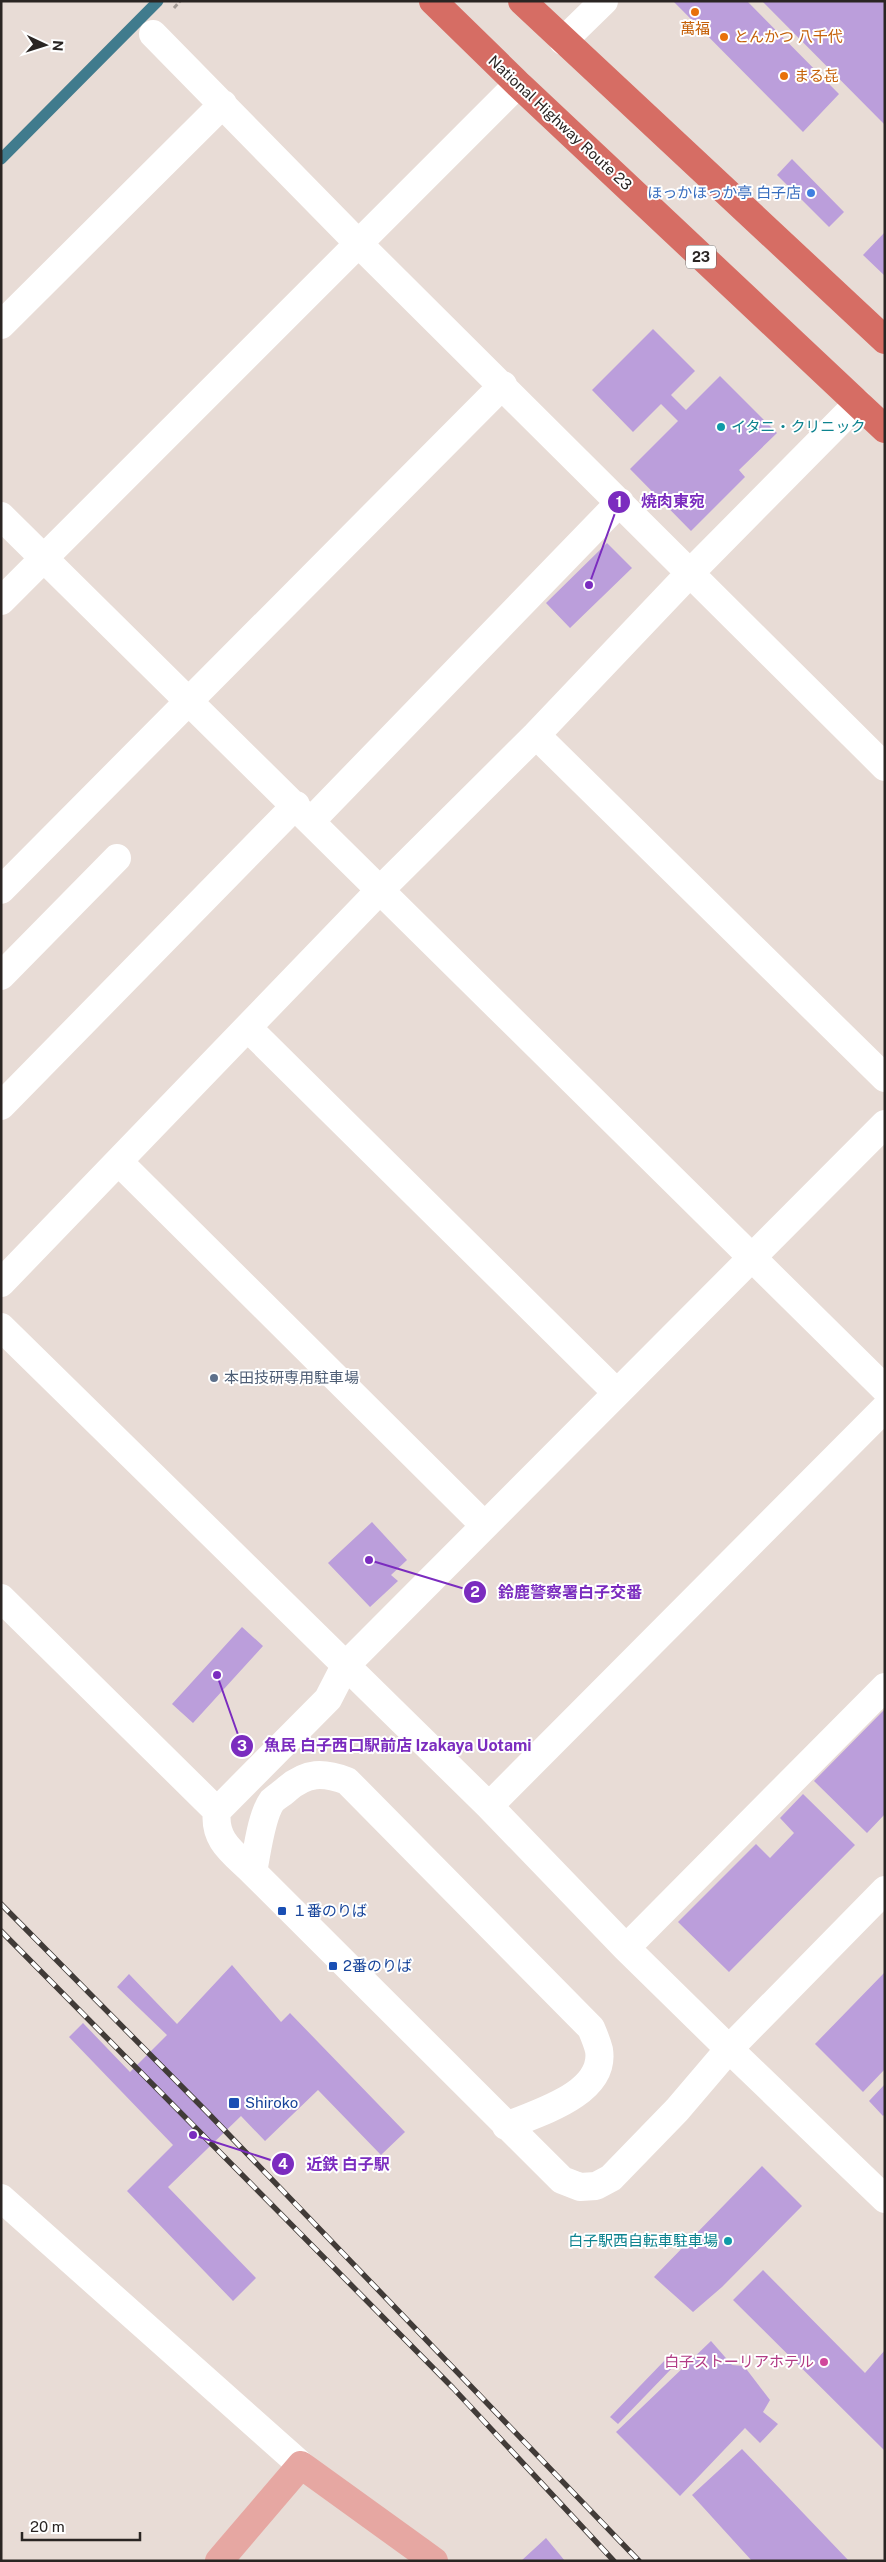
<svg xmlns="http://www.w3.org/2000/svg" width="886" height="2562" font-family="'Public Sans','Noto Sans JP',sans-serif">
	<rect width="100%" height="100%" fill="#e8dcd6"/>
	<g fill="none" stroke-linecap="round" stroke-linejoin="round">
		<path stroke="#407b8d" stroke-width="11" d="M 1,159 L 158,1"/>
	</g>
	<path fill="#bb9edb" d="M 673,1 L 747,1 L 839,94 L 803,132 Z
		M 762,1 L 885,1 L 885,125 Z
		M 792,159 L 844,212 L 829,227 L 777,175 Z
		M 885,232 L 885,276 L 863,255 Z
		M 653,329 L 695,371 L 671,395 L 686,410 L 720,376 L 777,433 L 739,470 L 745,477 L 691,531 L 630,469 L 678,421 L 661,404 L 633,432 L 592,390 Z
		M 607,543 L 632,568 L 570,628 L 546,603 Z
		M 372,1522 L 407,1560 L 391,1575 L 398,1581 L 370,1607 L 328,1563 Z
		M 242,1627 L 263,1646 L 193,1723 L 172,1704 Z
		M 885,1709 L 885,1814 L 867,1833 L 814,1781 Z
		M 803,1794 L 855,1845 L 729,1972 L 678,1922 L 756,1844 L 770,1858 L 794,1833 L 780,1818 Z
		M 232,1965 L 281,2022 L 290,2013 L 405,2132 L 381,2155 L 318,2090 L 265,2141 L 241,2116 L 168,2187 L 256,2278 L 233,2301 L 127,2191 L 173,2145 L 69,2037 L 83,2023 L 130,2072 L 167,2035 L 117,1987 L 129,1974 L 177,2024 Z
		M 885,1972 L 885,2069 L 863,2092 L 815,2044 Z
		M 885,2084 L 885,2114 L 883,2116 L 869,2101 Z
		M 762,2166 L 802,2206 L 722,2287 L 693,2312 L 654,2277 Z
		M 763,2270 L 865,2373 L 885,2350 L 885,2451 L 733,2300 Z
		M 711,2341 L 732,2365 L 744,2366 L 770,2400 L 763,2412 L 778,2424 L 760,2443 L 745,2428 L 680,2496 L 616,2432 Z
		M 667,2358 L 675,2365 L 618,2424 L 610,2417 Z
		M 742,2449 L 849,2561 L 752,2561 L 692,2495 Z
		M 546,2538 L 565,2561 L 521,2561 Z"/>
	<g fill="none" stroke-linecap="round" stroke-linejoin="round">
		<path stroke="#a39a95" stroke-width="3" stroke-dasharray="5 2.5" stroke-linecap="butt" d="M 174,8 L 180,1"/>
		<path stroke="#fff" stroke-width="28" d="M 153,34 L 358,243 L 885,767
			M 563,41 L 604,1
			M 1,325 L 223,104
			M 1,516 L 885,1389
			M 1,601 L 518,84
			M 536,735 L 885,1078
			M 312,820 L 620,502
			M 1,890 L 503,385
			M 1,976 L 117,858
			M 248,1028 L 617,1393
			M 1,1106 L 296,805
			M 885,1124 L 345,1666 L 328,1699 L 217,1811 C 213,1841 234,1853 253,1872 L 562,2180 L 580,2187 L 596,2186 L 611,2178 L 677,2110 L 729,2049 L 885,1890
			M 119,1162 L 484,1525
			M 1,1283 L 381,889 L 536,735 L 690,573 L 858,403
			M 1,1327 L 489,1806 L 626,1948 L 729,2049 L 885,2199
			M 1,1598 L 217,1811
			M 489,1806 L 885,1408
			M 253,1872 C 257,1853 261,1816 272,1801 C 276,1797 283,1793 287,1789 C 307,1772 323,1772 347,1781 L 591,2028 C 594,2035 597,2042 599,2050 C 606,2094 537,2113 506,2126
			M 626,1948 L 885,1687
			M 1,2198 L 301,2465"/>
		<path stroke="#e6a7a2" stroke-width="28" d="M 219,2561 L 301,2465 L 434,2561"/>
		<path stroke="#d66d64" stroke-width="28" d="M 433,1 L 518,84 L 885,429
			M 522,1 L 885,340"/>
		<g stroke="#413b38" stroke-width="5.5">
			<path id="rail" d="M 1,1904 L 207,2112 L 639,2561
				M 1,1931 L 453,2388 L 614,2561"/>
		</g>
		<use href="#rail" stroke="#fff" stroke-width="4" stroke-dasharray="11" stroke-linecap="butt"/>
	</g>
	<g fill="#e8710a" stroke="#fff" stroke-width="2">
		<circle cx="695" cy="12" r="5"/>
		<circle cx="724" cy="37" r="5"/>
		<circle cx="784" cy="76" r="5"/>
	</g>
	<circle fill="#3f7fe0" stroke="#fff" stroke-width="2" cx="811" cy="193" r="5"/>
	<g fill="#0f9aa8" stroke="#fff" stroke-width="2">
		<circle cx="721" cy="427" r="5"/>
		<circle cx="728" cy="2241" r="5"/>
	</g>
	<circle fill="#5c6f8a" stroke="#fff" stroke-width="2" cx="214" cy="1378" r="5"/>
	<g fill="#1a4fb4" stroke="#fff" stroke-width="2">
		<rect x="277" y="1906" width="10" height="10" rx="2.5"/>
		<rect x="328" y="1961" width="10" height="10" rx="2.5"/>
		<rect x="228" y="2097" width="12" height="12" rx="2.5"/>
	</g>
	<circle fill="#d1479c" stroke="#fff" stroke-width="2" cx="824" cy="2362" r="5"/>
	<g text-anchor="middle" stroke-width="4" stroke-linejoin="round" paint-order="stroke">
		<rect fill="#fff" stroke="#6a6665" stroke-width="1" x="686" y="245.5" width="30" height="23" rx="4"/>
		<g font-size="14" font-weight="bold" fill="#2a2523">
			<text x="701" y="262">23</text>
		</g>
		<g font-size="15" fill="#c56008" stroke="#fff" text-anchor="start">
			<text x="695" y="34" text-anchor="middle">萬福</text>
			<text x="734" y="42">とんかつ 八千代</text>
			<text x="794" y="81">まる㐂</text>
		</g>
		<g font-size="15" fill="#2a2523" stroke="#fff">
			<text transform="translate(560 123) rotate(43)" y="5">National Highway Route 23</text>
		</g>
		<g font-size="15" fill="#366cbe" stroke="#fff" text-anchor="end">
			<text x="801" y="198">ほっかほっか亭 白子店</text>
		</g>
		<g font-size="15" fill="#0d838f" stroke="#fff" text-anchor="start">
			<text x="731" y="432">イタニ・クリニック</text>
			<text x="718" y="2246" text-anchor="end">白子駅西自転車駐車場</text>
		</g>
		<g font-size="15" fill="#4e5e75" stroke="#fff" text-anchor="start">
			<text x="224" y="1383">本田技研専用駐車場</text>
		</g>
		<g font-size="15" fill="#164399" stroke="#fff" text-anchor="start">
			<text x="292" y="1916">１番のりば</text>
			<text x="343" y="1971">2番のりば</text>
			<text x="245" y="2108">Shiroko</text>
		</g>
		<g font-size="15" fill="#b23c85" stroke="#fff" text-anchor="end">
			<text x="814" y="2367">白子ストーリアホテル</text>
		</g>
	</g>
	<path fill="none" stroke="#7b2cbf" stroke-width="2" d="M589 585L619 502M369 1560L475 1592M217 1675L242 1746M193 2135L283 2164"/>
	<g fill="#7b2cbf" stroke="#fff" stroke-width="2">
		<circle cx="589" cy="585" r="5"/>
		<circle cx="369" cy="1560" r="5"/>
		<circle cx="217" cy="1675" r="5"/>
		<circle cx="193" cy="2135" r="5"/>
		<circle cx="619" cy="502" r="12"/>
		<circle cx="475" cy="1592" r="12"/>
		<circle cx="242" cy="1746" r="12"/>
		<circle cx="283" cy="2164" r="12"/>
	</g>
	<g font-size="15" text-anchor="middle" font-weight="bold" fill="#fff">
		<text x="619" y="507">1</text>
		<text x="475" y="1597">2</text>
		<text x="242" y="1751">3</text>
		<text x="283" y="2169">4</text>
	</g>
	<g font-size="16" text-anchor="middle" font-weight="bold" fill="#7b2cbf" stroke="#fff" stroke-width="4" stroke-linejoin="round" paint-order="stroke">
		<text x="673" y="507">焼肉東宛</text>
		<text x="570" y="1598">鈴鹿警察署白子交番</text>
		<text x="398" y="1751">魚民 白子西口駅前店 Izakaya Uotami</text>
		<text x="348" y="2170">近鉄 白子駅</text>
	</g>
	<rect width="886" height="2562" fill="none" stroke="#2a2523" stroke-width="5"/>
	<g transform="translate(45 45) rotate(94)" stroke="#ffffff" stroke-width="4" paint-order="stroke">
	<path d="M0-4L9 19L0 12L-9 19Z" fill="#2a2523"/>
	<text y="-8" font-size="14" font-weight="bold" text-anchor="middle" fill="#2a2523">N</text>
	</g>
	<path d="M22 2532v8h118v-8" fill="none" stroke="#2a2523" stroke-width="2.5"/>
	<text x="30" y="2532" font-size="15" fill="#2a2523" stroke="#ffffff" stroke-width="4" paint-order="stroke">20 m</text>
</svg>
